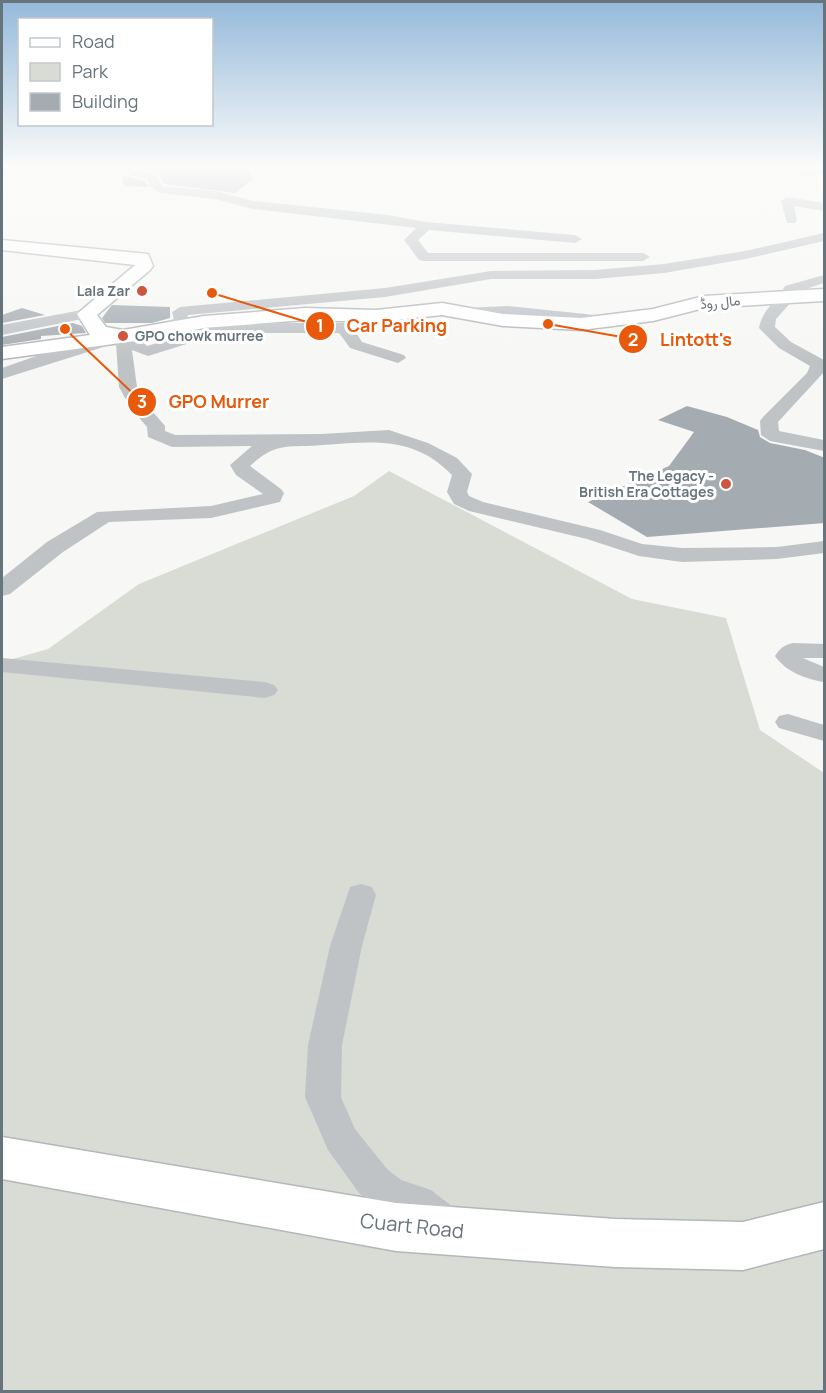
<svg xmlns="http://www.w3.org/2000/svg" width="826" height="1393" font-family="Manrope,Vazirmatn,sans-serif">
	<rect width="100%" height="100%" fill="#f7f7f5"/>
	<path fill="#d8dcd5" d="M 389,471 L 632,599 L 726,618 L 760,730 L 824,773 L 824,1391 L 2,1392 L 2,662 L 48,649 L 139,584 L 354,496 Z"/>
	<path fill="#a5acb1" d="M 134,167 L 204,167 L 204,169 L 247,167 L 253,179 L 235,193 L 228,192 L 164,184 L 157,173 Z
		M 122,175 L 145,181 L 148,187 L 124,186 Z
		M 112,305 L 170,307 L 170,318 L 152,323 L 105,323 L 102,318 Z
		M 22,308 L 45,315 L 2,323 L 2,315 Z
		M 73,323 L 82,326 L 86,333 L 41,336 L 41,339 L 2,345 L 2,337 Z
		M 687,406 L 727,417 L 758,430 L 760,437 L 770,443 L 805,450 L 825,458 L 825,523 L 647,537 L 588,502 L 669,466 L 694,432 L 658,420 Z"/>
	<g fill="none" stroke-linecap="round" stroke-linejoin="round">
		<g stroke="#b2b7ba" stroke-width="3">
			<path id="secondary" d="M 2,240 L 148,254 L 153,266 L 150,270 L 97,315 L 106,327 L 123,330 L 204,316 L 305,308 L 376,310 L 442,303 L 503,314 L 581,318 L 653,309 L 704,296 L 824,289 L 824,301 L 704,308 L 653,321 L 581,330 L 503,326 L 442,315 L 376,322 L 305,320 L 204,328 L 150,339 L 2,359 L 2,347 L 90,335 L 77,314 L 135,265 L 2,250 Z
				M 2,1137 L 396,1203 L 615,1219 L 743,1222 L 824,1202 L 824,1249 L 743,1270 L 615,1267 L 396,1251 L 2,1179 Z"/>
		</g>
		<path fill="#bfc3c6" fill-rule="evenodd" d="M 102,167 L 124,167 L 156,175 L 163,186 L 215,191 L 253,201 L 388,215 L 426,222 L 575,235 L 582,239 L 575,243 L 429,230 L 418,240 L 428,253 L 643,253 L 650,257 L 643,261 L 424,261 L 419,260 L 404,240 L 416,228 L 253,209 L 215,199 L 160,193 L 150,186 L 147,179 Z
			M 824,167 L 824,173 L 804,177 L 798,174 Z
			M 787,197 L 824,203 L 824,211 L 794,206 L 797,220 L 795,223 L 787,223 L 781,201 Z
			M 824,233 L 824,241 L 745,259 L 664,273 L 595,279 L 491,279 L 385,297 L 188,315 L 187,324 L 150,338 L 142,333 L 174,319 L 172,312 L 180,307 L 385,288 L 491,271 L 595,270 L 664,264 L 745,251 Z
			M 824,275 L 824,283 L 803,290 L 812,296 L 810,299 L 800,299 L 783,289 L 785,286 Z
			M 787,295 L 794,299 L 776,319 L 775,327 L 791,342 L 824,360 L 824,372 L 778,422 L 779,431 L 824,440 L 824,451 L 770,441 L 761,435 L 760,421 L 763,417 L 807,373 L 810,366 L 779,348 L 759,328 C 761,315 773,298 787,295 Z
			M 508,306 L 595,315 L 603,320 L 595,325 L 524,316 L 462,318 L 454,313 L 462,308 Z
			M 87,309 L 92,311 L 95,314 L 92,317 L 2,335 L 2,325 Z
			M 236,323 L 345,323 L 351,325 L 362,342 L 404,355 L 406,358 L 398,363 L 350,348 L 339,333 L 236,333 L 206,338 L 148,356 L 132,350 L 137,387 L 147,405 L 165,426 L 165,431 L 175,435 L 321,434 L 389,430 L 428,443 L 457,458 L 472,474 L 467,492 L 469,496 L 483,502 L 600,530 L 642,544 L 682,548 L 777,547 L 824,541 L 824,553 L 777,559 L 682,562 L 639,556 L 587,539 L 469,511 L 454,504 L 447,492 L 452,475 C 413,435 372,442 322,445 C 289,448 277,441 250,466 L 281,489 L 284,493 L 280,502 L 211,518 L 109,522 L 63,552 L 10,594 L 2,596 L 2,578 L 47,542 L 97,512 L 211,506 L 263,494 L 236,475 L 230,465 L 252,446 L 172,447 L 148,437 L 147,427 L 130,407 L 119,387 L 116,343 L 2,379 L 2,368 L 42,354 L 123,331 L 140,339 L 147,346 L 197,331 Z
			M 793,643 L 824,644 L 824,658 L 803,658 L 824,667 L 824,682 C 806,679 786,672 775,656 C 780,648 784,645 793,643 Z
			M 2,658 L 265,682 L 274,685 L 278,690 L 274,695 L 265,698 L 2,672 Z
			M 788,714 L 824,725 L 824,741 L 779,728 L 775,722 L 779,716 Z
			M 361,884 L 372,887 L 376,895 L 362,946 L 342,1045 L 341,1097 L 355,1129 L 387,1169 L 401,1180 L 431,1190 L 462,1214 L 468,1227 L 462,1240 L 448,1245 L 434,1240 L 405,1216 L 376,1206 L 359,1193 L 328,1150 L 305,1097 L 308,1045 L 330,946 L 350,887 Z"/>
		<use href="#secondary" fill="#fff" fill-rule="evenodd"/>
	</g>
	<linearGradient id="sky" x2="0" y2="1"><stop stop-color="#94b9da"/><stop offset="0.46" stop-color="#fbfbfa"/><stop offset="1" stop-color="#fbfbfa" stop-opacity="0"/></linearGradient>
	<rect width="826" height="362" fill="url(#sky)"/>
	<g fill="#ce543e" stroke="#fff" stroke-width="2">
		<circle cx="142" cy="291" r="6"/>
		<circle cx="123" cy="336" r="6"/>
		<circle cx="726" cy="484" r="6"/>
	</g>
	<g text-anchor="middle" stroke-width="6" stroke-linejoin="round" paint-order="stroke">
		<g font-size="14" font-weight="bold" fill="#66747c" stroke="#fff" text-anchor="end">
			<text x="130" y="296">Lala Zar</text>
			<text x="135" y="341" text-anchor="start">GPO chowk murree</text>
			<text x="714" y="481">The Legacy -<tspan x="714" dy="16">British Era Cottages</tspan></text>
		</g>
		<g font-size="14" fill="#66747c" stroke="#fff">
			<text transform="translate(720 302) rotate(-6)" y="5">مال روڈ</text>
		</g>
		<g font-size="20" fill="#66747c" stroke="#fff">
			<text transform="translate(412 1226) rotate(6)" y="7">Cuart Road</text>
		</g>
	</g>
	<path fill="none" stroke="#e8590c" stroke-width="2" d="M212 293L320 326M548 324L633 339M65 329L142 402"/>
	<g fill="#e8590c" stroke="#fff" stroke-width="2">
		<circle cx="212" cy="293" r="6"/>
		<circle cx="548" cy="324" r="6"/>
		<circle cx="65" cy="329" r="6"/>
		<circle cx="320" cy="326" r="15"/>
		<circle cx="633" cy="339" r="15"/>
		<circle cx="142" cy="402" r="15"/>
	</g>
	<g font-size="18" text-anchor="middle" font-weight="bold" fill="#fff">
		<text x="320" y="332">1</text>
		<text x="633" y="346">2</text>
		<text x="142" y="408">3</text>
	</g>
	<g font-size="18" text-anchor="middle" font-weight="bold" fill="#e8590c" stroke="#fff" stroke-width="6" stroke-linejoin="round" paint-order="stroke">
		<text x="397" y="332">Car Parking</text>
		<text x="696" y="346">Lintott's</text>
		<text x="219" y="408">GPO Murrer</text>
	</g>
	<rect width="826" height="1393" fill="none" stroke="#66747c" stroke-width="6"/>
	<rect x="18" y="18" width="195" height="108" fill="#ffffff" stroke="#c2c7cb" stroke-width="1.5"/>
	<rect x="30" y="38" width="30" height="9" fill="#ffffff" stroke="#c2c7cb" stroke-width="1.5"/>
	<text x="72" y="48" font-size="18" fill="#66747c">Road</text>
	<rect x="30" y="63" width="30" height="18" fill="#d8dcd5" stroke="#c2c7cb" stroke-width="1.5"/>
	<text x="72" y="78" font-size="18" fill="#66747c">Park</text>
	<rect x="30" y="93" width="30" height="18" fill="#a5acb1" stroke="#c2c7cb" stroke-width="1.5"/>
	<text x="72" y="108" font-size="18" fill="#66747c">Building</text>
</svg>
